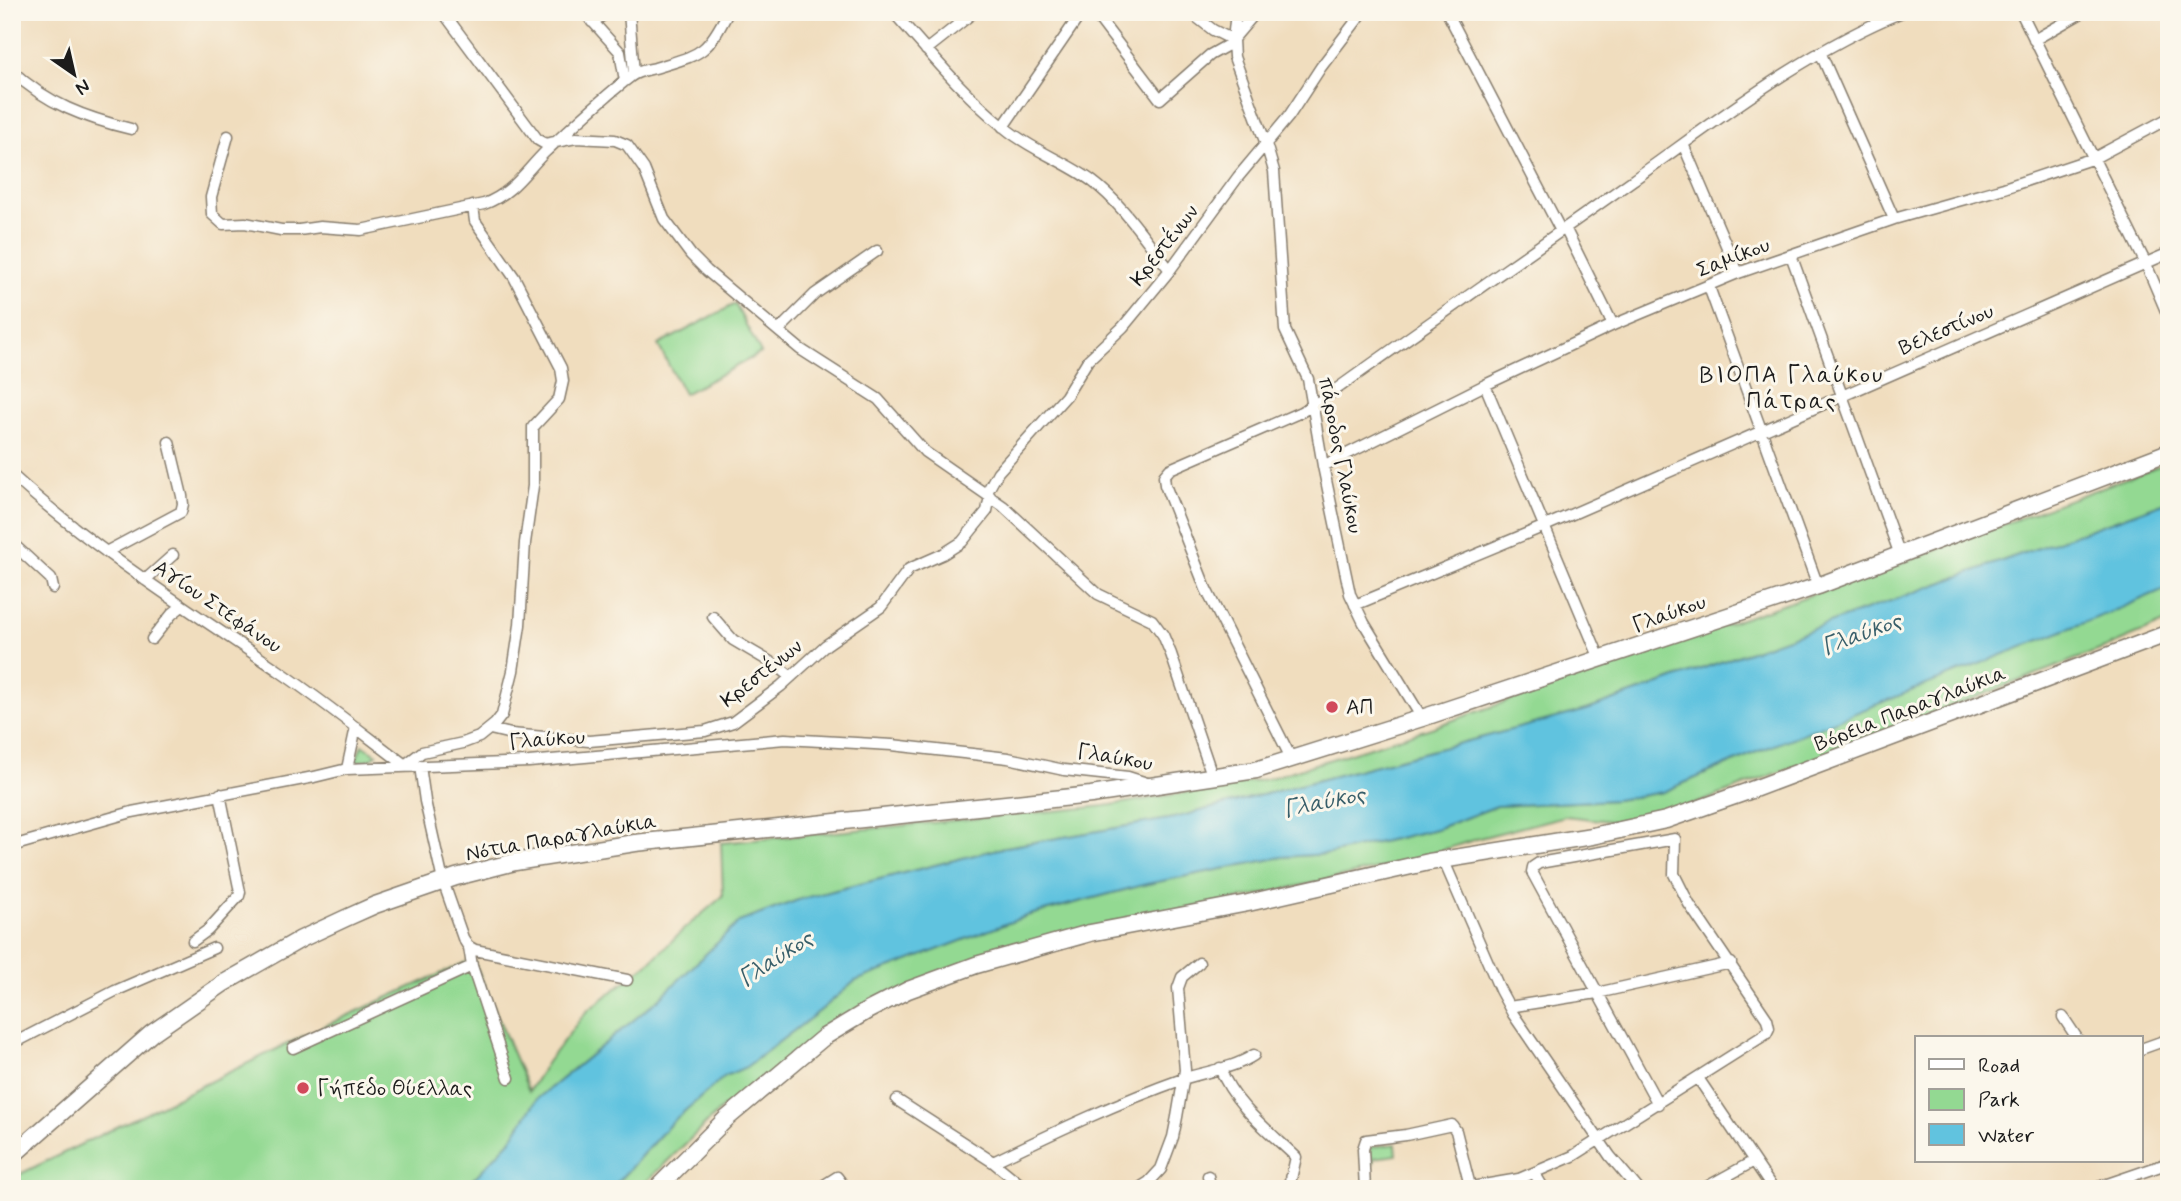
<svg xmlns="http://www.w3.org/2000/svg" width="2181" height="1201" font-family="Mynerve,sans-serif">
	<rect width="100%" height="100%" fill="#fbf7ec"/>
	<filter id="ink" filterUnits="userSpaceOnUse"><feTurbulence type="fractalNoise" baseFrequency=".0143" numOctaves="2"/><feDisplacementMap in="SourceGraphic" scale="14" xChannelSelector="R" yChannelSelector="G"/><feConvolveMatrix kernelMatrix="1 2 1 2 8 2 1 2 1" color-interpolation-filters="sRGB"/></filter>
	<filter id="wash" filterUnits="userSpaceOnUse"><feTurbulence type="fractalNoise" baseFrequency=".00686" numOctaves="4" result="noise"/><feDisplacementMap in="SourceGraphic" scale="28" xChannelSelector="R" yChannelSelector="G"/><feGaussianBlur stdDeviation="1.57" result="paint"/><feColorMatrix in="noise" values="0 0 0 0 0 0 0 0 0 0 0 0 0 0 0 0 0 1.4 0 .05"/><feComposite in="paint" operator="in"/></filter>
	<g filter="url(#wash)">
		<rect width="100%" height="100%" fill="#f0ddbe"/>
		<path fill="#93d992" stroke="#587a57" stroke-width="2" d="M 735,304 L 761,353 L 684,394 L 658,345 Z
			M 2169,462 L 2169,501 L 1587,710 L 1174,818 L 1006,847 L 801,899 L 739,922 L 657,1001 L 537,1099 L 511,1140 L 464,1189 L 12,1189 L 12,1178 L 318,1029 L 473,959 L 529,1091 L 547,1062 L 586,1012 L 651,961 L 684,929 L 723,896 L 721,843 L 1105,806 L 1267,779 L 1431,728 L 1890,567 Z
			M 2169,587 L 2169,621 L 2105,648 L 1701,802 L 1659,815 L 1618,822 L 1565,816 L 1480,838 L 1399,864 L 1250,897 L 1114,922 L 886,999 L 721,1109 L 639,1189 L 611,1189 L 672,1122 L 725,1076 L 746,1067 L 821,1010 L 855,981 L 1029,915 L 1147,884 L 1282,857 L 1329,854 L 1436,829 L 1497,806 L 1616,800 L 1663,792 L 1754,753 Z
			M 362,745 L 377,754 L 371,759 L 355,762 Z
			M 1396,1144 L 1397,1155 L 1374,1158 L 1374,1163 L 1371,1163 L 1370,1147 Z"/>
		<path fill="#61c3df" stroke="#3e707e" stroke-width="2" d="M 2169,501 L 2169,587 L 2121,608 L 1754,753 L 1663,792 L 1616,800 L 1497,806 L 1436,829 L 1329,854 L 1282,857 L 1147,884 L 1029,915 L 855,981 L 821,1010 L 746,1067 L 725,1076 L 672,1122 L 611,1189 L 464,1189 L 511,1140 L 537,1099 L 657,1001 L 739,922 L 801,899 L 1006,847 L 1174,818 L 1587,710 Z"/>
	</g>
	<g filter="url(#ink)">
		<g fill="none" stroke-linecap="round" stroke-linejoin="round">
			<g stroke="#867c6d" stroke-width="13">
				<path id="minor" d="M 443,12 L 538,140 L 545,144 L 576,138 L 615,140 L 627,145 L 644,169 L 664,219 L 691,255 L 707,271 L 800,349 L 878,399 L 925,452 L 1003,506 L 1098,594 L 1152,620 L 1163,635 L 1171,654 L 1213,778
					M 584,12 L 620,52 L 625,81
					M 629,12 L 634,74
					M 893,12 C 929,52 963,94 1005,128 C 1031,150 1065,161 1092,181 C 1123,204 1146,241 1170,270
					M 1094,12 L 1160,99 L 1210,55 L 1228,45 L 1256,12
					M 1190,12 L 1213,30 L 1233,40
					M 1236,12 L 1233,40 L 1234,57 L 1266,144 L 1274,171 L 1285,330 L 1308,379 L 1323,466 L 1350,594 L 1364,623 L 1422,718
					M 1447,12 L 1561,231
					M 2021,12 L 2146,264 L 2169,318
					M 12,13 L 14,12
					M 592,22 L 609,12
					M 2034,40 L 2083,12
					M 926,50 L 974,12
					M 1820,52 L 1894,219
					M 12,71 C 47,104 86,118 131,129
					M 1003,127 L 1082,12
					M 228,136 L 211,197 L 212,214 L 223,224 L 245,223 L 281,230 L 299,230 L 320,227 L 361,230 L 484,204 C 512,194 525,172 545,152 C 572,127 601,99 630,77 C 637,71 647,70 655,68 C 700,54 706,56 728,12
					M 1683,144 L 1738,273
					M 1565,228 L 1613,325
					M 1791,255 L 1900,555
					M 1709,287 L 1818,586
					M 779,330 L 815,294 L 877,251
					M 1485,385 L 1600,659
					M 1323,466 L 1485,385 L 1613,325 L 1738,273 L 1894,219 L 2004,188 L 2094,158 L 2169,118
					M 12,475 C 95,551 190,610 282,673 C 324,702 364,734 405,765 L 422,752 L 463,743 L 479,737 L 495,724 L 502,715 L 513,671 L 520,625 L 525,543 L 533,486 L 533,427 L 559,399 L 563,381 L 561,368 L 514,277 L 475,221 L 473,206
					M 986,494 L 998,472 L 1066,396 L 1088,360 L 1123,327 L 1170,270 L 1238,177 L 1289,116 L 1321,67 L 1363,12
					M 12,543 L 51,579 L 53,588
					M 106,552 L 181,512 L 183,504 L 182,496 L 169,442
					M 145,580 L 173,555
					M 1355,605 L 1545,526 L 2169,253
					M 713,617 L 733,640 L 779,667 L 791,677
					M 152,639 L 172,614 L 182,606
					M 490,729 L 511,734 L 589,741 L 705,731 L 733,722 L 781,686 L 826,645 L 881,607 L 909,569 L 943,554 L 962,542 L 987,511 L 990,496
					M 1292,760 L 1206,589 L 1165,485 L 1164,476 L 1170,469 L 1301,412 L 1320,401 C 1424,326 1529,254 1633,180 C 1719,119 1804,52 1902,12
					M 420,766 L 425,801 L 443,881 L 463,938 L 468,946 L 475,950 L 627,980
					M 347,769 L 356,727
					M 12,846 L 132,812 L 314,777 L 347,769 L 529,762 L 785,739 L 892,745 L 1008,758 L 1064,770 L 1128,777 L 1150,784
					M 1443,859 L 1500,990 L 1513,1014 L 1610,1156 L 1638,1189
					M 193,941 L 208,930 L 239,896 L 240,892 L 220,794
					M 469,947 L 472,966 L 509,1078
					M 1509,1007 L 1597,993 L 1731,963
					M 2063,1017 L 2077,1038
					M 12,1044 L 115,991 L 214,948
					M 293,1048 L 472,966
					M 2141,1049 L 2169,1039
					M 1220,1068 C 1234,1105 1268,1130 1296,1157 L 1291,1179 L 1285,1189
					M 1698,1078 L 1773,1189
					M 897,1100 L 993,1162 L 1026,1189
					M 993,1162 C 1055,1132 1118,1102 1183,1079 C 1206,1071 1233,1069 1254,1055
					M 1535,1174 L 1544,1189
					M 1208,1176 L 1211,1189
					M 818,1189 L 837,1177 L 846,1189
					M 1138,1189 L 1149,1182 L 1161,1169 L 1173,1137 L 1177,1117 L 1185,1070 L 1178,988 L 1182,977 L 1199,963
					M 1365,1189 L 1363,1149 L 1366,1140 L 1406,1135 L 1452,1125 L 1456,1131 L 1470,1186
					M 1460,1189 L 1519,1179 L 1573,1156 L 1766,1034 L 1769,1028 L 1767,1019 L 1689,904 L 1674,874 L 1675,839 L 1539,863 L 1533,867 L 1532,872 L 1658,1104
					M 1703,1189 L 1754,1161
					M 2093,1189 L 2169,1163"/>
			</g>
			<g stroke="#867c6d" stroke-width="19">
				<path id="primary" d="M 12,1156 L 152,1033 L 224,983 L 301,939 L 346,918 L 375,905 L 456,877 L 515,862 L 635,843 L 1091,795 L 1256,770 L 1422,718 L 1818,586 L 2169,452
					M 656,1189 L 726,1119 L 824,1037 L 867,1011 L 908,990 L 976,965 L 1090,933 L 1248,903 L 1429,862 L 1592,836 L 1666,820 L 1746,792 L 2169,633"/>
			</g>
			<use href="#minor" stroke="#fff" stroke-width="10"/>
			<use href="#primary" stroke="#fff" stroke-width="16"/>
		</g>
	</g>
	<g fill="#d1495b" stroke="#fbf7ec" stroke-width="2.5">
		<circle cx="1332" cy="707" r="7"/>
		<circle cx="303" cy="1088" r="7"/>
	</g>
	<g text-anchor="middle" stroke-width="6" stroke-linejoin="round" paint-order="stroke">
		<g font-size="21" fill="#1c1c1c" stroke="#fbf7ec">
			<text transform="translate(1164 245) rotate(-52)" y="7">Κρεστένων</text>
			<text transform="translate(1733 257) rotate(-21)" y="7">Σαμίκου</text>
			<text transform="translate(1946 329) rotate(-23)" y="7">Βελεστίνου</text>
			<text transform="translate(1341 455) rotate(79)" y="7">πάροδος Γλαύκου</text>
			<text transform="translate(218 606) rotate(34)" y="7">Αγίου Στεφάνου</text>
			<text transform="translate(1669 613) rotate(-19)" y="7">Γλαύκου</text>
			<text transform="translate(761 673) rotate(-38)" y="7">Κρεστένων</text>
			<text transform="translate(1910 708) rotate(-21)" y="7">Βόρεια Παραγλαύκια</text>
			<text transform="translate(547 739) rotate(-4)" y="7">Γλαύκου</text>
			<text transform="translate(1115 757) rotate(10)" y="7">Γλαύκου</text>
			<text transform="translate(561 837) rotate(-10)" y="7">Νότια Παραγλαύκια</text>
		</g>
		<g font-size="21" fill="#1c1c1c" stroke="#fbf7ec" text-anchor="start">
			<text x="1346" y="714">ΑΠ</text>
			<text x="317" y="1095">Γήπεδο Θύελλας</text>
		</g>
		<g font-size="23" letter-spacing="2" fill="#1c1c1c" stroke="#fbf7ec">
			<text x="1792" y="382">ΒΙΟΠΑ Γλαύκου<tspan x="1792" dy="26">Πάτρας</tspan></text>
		</g>
		<g font-size="23" font-style="italic" fill="#385f6a" stroke="#fbf7ec">
			<text transform="translate(1861 633) rotate(-20)" y="8">Γλαύκος</text>
			<text transform="translate(1324 801) rotate(-11)" y="8">Γλαύκος</text>
			<text transform="translate(775 958) rotate(-33)" y="8">Γλαύκος</text>
		</g>
	</g>
	<rect width="2181" height="1201" fill="none" stroke="#fbf7ec" stroke-width="42"/>
	<rect x="1915" y="1036" width="228" height="126" fill="#fbf7ec" stroke="#a29f99" stroke-width="2"/>
	<rect x="1929" y="1059" width="35" height="10" fill="#ffffff" stroke="#a29f99" stroke-width="2"/>
	<text x="1978" y="1072" font-size="21" fill="#1c1c1c">Road</text>
	<rect x="1929" y="1089" width="35" height="21" fill="#93d992" stroke="#a29f99" stroke-width="2"/>
	<text x="1978" y="1106" font-size="21" fill="#1c1c1c">Park</text>
	<rect x="1929" y="1124" width="35" height="21" fill="#61c3df" stroke="#a29f99" stroke-width="2"/>
	<text x="1978" y="1142" font-size="21" fill="#1c1c1c">Water</text>
	<g transform="translate(74 74) rotate(146)" stroke="#fbf7ec" stroke-width="5" paint-order="stroke">
	<path d="M0-5L12 26L0 18L-12 26Z" fill="#1c1c1c"/>
	<text y="-10" font-size="19" font-weight="bold" text-anchor="middle" fill="#1c1c1c">N</text>
	</g>
</svg>
